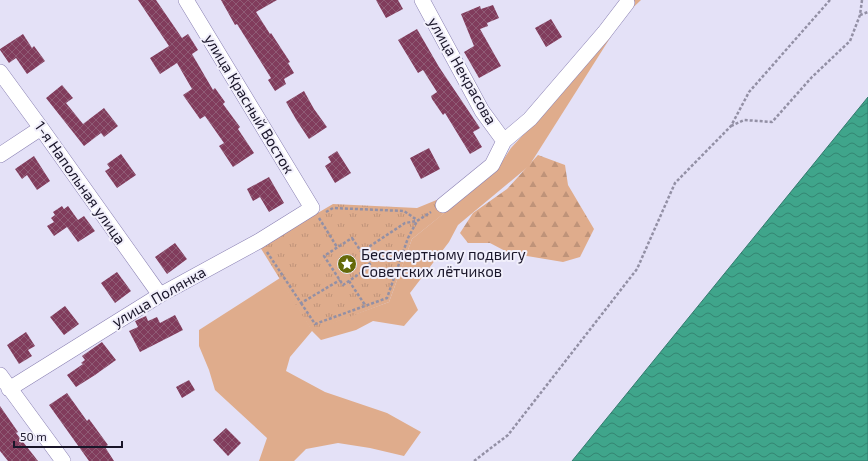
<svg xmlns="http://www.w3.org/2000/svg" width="868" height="461" font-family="'Exo 2',sans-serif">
	<defs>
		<pattern id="forest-firs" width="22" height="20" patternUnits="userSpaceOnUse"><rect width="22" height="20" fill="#dfac8c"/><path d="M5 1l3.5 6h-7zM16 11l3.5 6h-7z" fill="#bf9379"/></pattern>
		<pattern id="park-tufts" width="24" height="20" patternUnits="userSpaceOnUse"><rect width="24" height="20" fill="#dfac8c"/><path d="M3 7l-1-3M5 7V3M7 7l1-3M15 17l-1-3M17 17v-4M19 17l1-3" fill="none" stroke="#bf9379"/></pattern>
		<pattern id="water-waves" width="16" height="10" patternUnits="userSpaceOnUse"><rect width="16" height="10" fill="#3fa58b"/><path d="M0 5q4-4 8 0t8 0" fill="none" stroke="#348572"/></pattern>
		<pattern id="building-cross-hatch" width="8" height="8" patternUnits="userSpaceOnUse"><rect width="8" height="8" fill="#813c5c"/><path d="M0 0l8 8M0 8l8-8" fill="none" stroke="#8f5b75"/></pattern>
	</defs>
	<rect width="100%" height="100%" fill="#e4e1f7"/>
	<path fill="#dfac8c" d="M 621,0 L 641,0 L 624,16 L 529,166 L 458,225 L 449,242 L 410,293 L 418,310 L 404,326 L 373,321 L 356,330 L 321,340 L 312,331 L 290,357 L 286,371 L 325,392 L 387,413 L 421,432 L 404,456 L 370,448 L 338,443 L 306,449 L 294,461 L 259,461 L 267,438 L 215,390 L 209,370 L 199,346 L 199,330 L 280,278 L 312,330 L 389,302 L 412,239 L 496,171 L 511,148 L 534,123 Z"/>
	<path fill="url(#forest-firs)" d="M 538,155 L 565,165 L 568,185 L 594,229 L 580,257 L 563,262 L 509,253 L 490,243 L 468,243 L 460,233 L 473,213 L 507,189 Z"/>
	<path fill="url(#park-tufts)" d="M 439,199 L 447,211 L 412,239 L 389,302 L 312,331 L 260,247 L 333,204 L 417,208 Z"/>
	<path fill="url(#water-waves)" stroke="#347a6e" d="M 868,97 L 868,461 L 572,461 Z"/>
	<path fill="url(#building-cross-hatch)" d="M 138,0 L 156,0 L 182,38 L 188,34 L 198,50 L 192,54 L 213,90 L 215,88 L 225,102 L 223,104 L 240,127 L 238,129 L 254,153 L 233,167 L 219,146 L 224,143 L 205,116 L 200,119 L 183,95 L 192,89 L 177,63 L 160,74 L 150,58 L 169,46 Z
		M 221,0 L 277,0 L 256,12 L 270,34 L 271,33 L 290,62 L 288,63 L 294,73 L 284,79 L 286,84 L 275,91 L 268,80 L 271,78 L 237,24 L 235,25 Z
		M 376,0 L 398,0 L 403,9 L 386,18 Z
		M 493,5 L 499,18 L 487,23 L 488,26 L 480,29 L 501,66 L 479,78 L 464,52 L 474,46 L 461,14 L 480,6 L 481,9 Z
		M 551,19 L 562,37 L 546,47 L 535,28 Z
		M 417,29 L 439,67 L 480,128 L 473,132 L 482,147 L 470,154 L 445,113 L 443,115 L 432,99 L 431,96 L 437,92 L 423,70 L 418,73 L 398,40 Z
		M 23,34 L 32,48 L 34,46 L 45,61 L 27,74 L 16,58 L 9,63 L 0,50 L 0,49 Z
		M 62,85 L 73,98 L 66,103 L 83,124 L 104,108 L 118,126 L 104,137 L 101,133 L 84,146 L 46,98 Z
		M 304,91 L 314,109 L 327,127 L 309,139 L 297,121 L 286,102 Z
		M 429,148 L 440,169 L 421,179 L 410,158 Z
		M 337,151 L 351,173 L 335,183 L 325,166 L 331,162 L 328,157 Z
		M 121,154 L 136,175 L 117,188 L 105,171 L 110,168 L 107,164 Z
		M 34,156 L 50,181 L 37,190 L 27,175 L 22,179 L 15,169 Z
		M 269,177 L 284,203 L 269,212 L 260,197 L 253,201 L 247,189 Z
		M 62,206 L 64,209 L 68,206 L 78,220 L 84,216 L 95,231 L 78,242 L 67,227 L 54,236 L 47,226 L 54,222 L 51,218 L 55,215 L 53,212 Z
		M 175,243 L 187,259 L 167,274 L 155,257 Z
		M 117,272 L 131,291 L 115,303 L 101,283 Z
		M 65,306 L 79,324 L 64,335 L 50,317 Z
		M 175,315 L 183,330 L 140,352 L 129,331 L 138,327 L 135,321 L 146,316 L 148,321 L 157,317 L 160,323 Z
		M 26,332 L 35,346 L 28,350 L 32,356 L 19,364 L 7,345 Z
		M 102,342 L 116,360 L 95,375 L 76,387 L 67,375 L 83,364 L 81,363 L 85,360 L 82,356 Z
		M 189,380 L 195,390 L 182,398 L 176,387 Z
		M 67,393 L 87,421 L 89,419 L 108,445 L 105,447 L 114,461 L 89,461 L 49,405 Z
		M 0,406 L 18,432 L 16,433 L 38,461 L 8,461 L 0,451 Z
		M 226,428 L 241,443 L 228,456 L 213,440 Z"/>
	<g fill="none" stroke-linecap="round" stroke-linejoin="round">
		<g stroke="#8a80b3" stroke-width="16">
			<path id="minor" d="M 422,0 L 482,111 L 504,141
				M 0,72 L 41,128 L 160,295
				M 0,155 L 41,128
				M 443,205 L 492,165 L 504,141 L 530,119 L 604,33 L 627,3
				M 0,375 L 63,461
				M 9,389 L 160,295 L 259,241 L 312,208 L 186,0"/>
		</g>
		<path stroke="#9390a5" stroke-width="2.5" stroke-dasharray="3 2" stroke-linecap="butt" d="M 862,0 L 860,15 L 868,12
			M 731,126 L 744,120 L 772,122 L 812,77 L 850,41 L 860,15
			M 326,212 L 333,208 L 404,211 L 417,220
			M 319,218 L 337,247
			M 352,238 L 371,266 L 343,285 L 324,256 Z
			M 267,252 L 301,303 L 340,280
			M 361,252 L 405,223 L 417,221 L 431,212
			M 349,281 L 365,305
			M 301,303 L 315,324 L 387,298 L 408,238 L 417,221
			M 474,461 L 508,435 L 637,269 L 675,183 L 731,126 L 749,92 L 830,0"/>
		<use href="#minor" stroke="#fff" stroke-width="15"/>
	</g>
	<defs>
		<g id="sight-disc" transform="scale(1)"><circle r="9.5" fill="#656a0a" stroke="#f1effb"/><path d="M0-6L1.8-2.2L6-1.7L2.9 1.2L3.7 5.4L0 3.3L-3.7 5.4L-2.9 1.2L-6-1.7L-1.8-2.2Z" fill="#fff"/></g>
	</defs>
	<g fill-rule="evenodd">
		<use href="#sight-disc" x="347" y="264"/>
	</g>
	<g text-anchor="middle" stroke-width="4" stroke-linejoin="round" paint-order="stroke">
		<g font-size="15" fill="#191529" stroke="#f1effb">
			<text transform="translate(462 71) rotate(60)" y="5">улица Некрасова</text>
			<text transform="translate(249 104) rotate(59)" y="5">улица Красный Восток</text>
			<text transform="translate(80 183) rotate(55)" y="5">1-я Напольная улица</text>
			<text transform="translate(159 297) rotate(-30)" y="5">улица Полянка</text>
		</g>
		<g font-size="15" fill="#191529" stroke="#f1effb" text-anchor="start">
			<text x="361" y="260">Бессмертному подвигу<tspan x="361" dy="17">Советских лётчиков</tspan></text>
		</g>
	</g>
	<path d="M14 441v6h108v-6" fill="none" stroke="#191529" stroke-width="2"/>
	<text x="20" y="441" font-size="12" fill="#191529" stroke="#f1effb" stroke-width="3" paint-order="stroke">50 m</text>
</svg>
